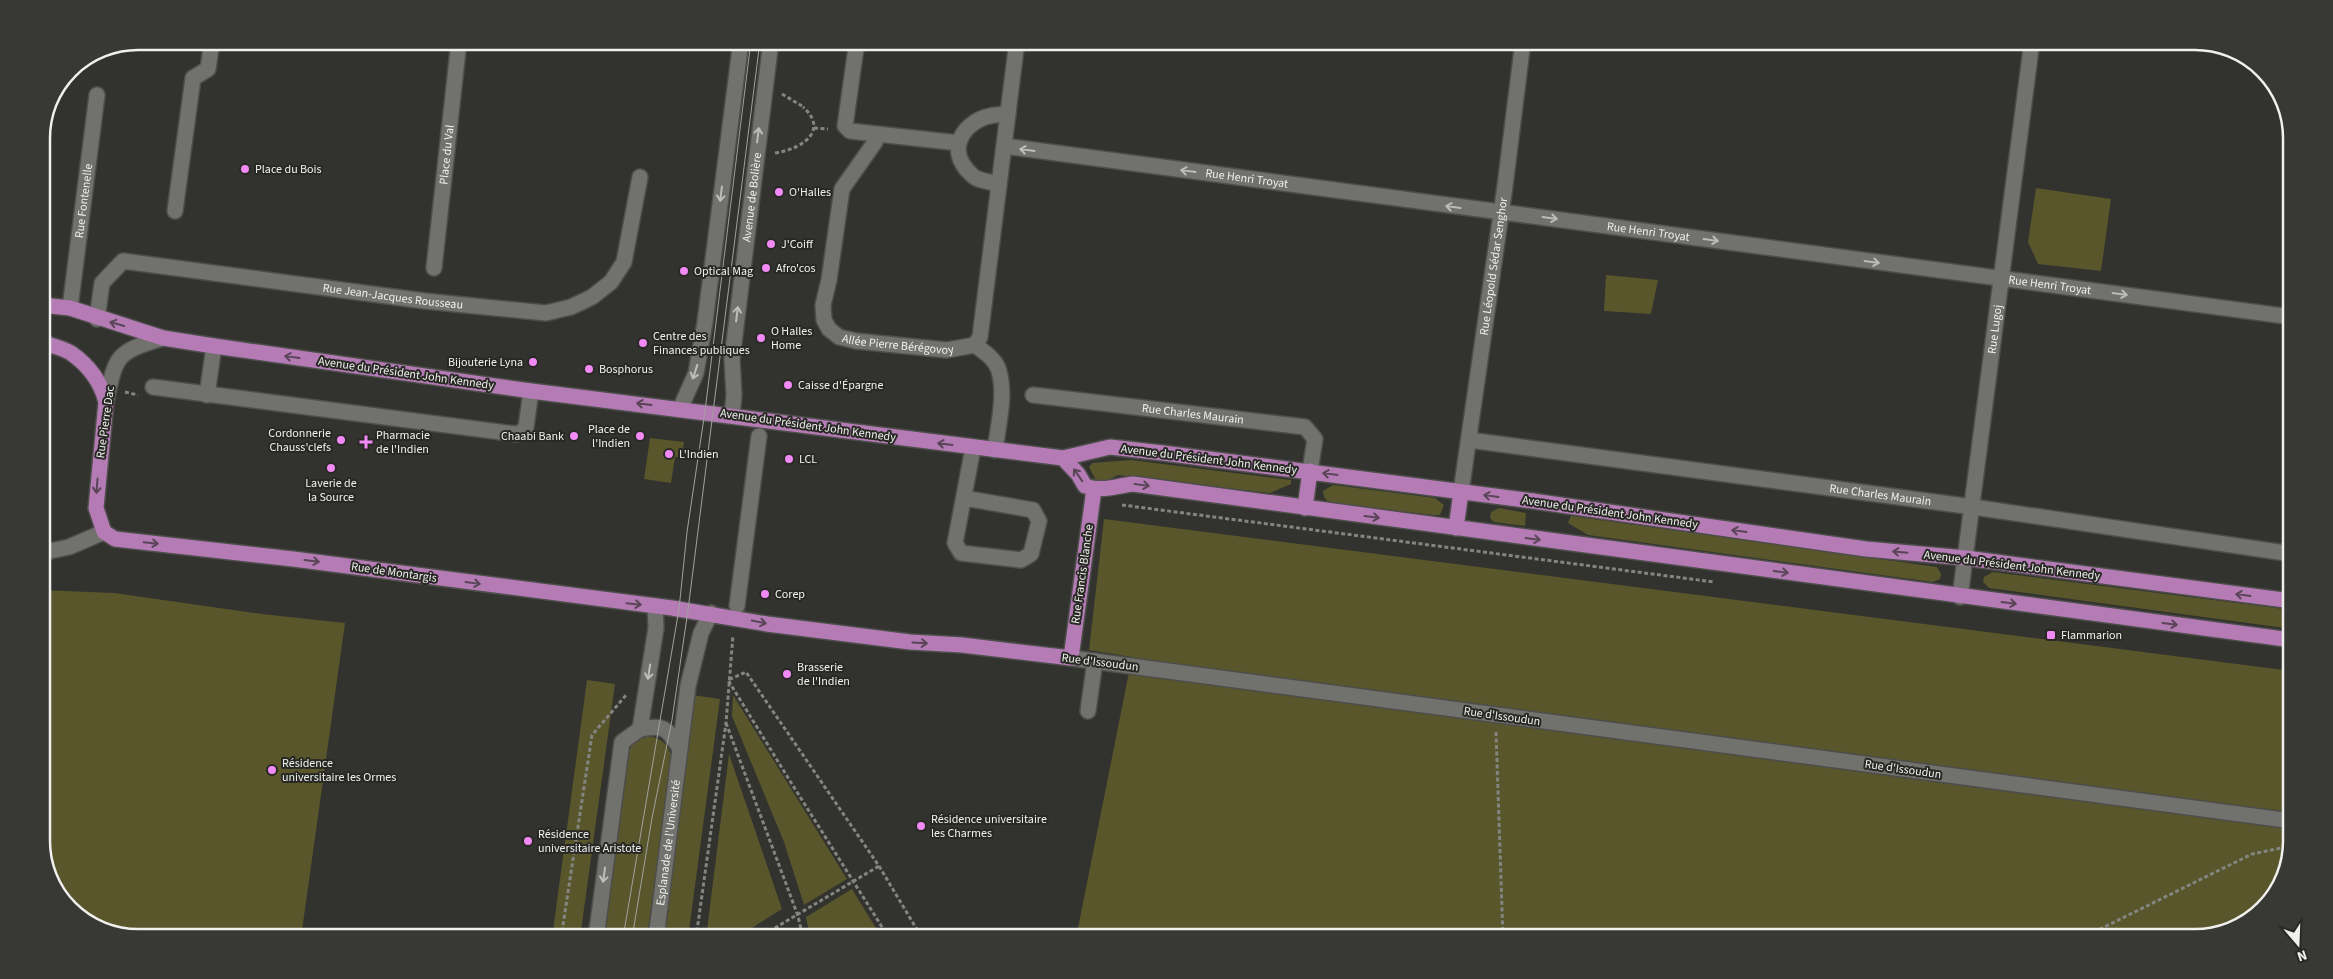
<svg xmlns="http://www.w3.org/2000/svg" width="2333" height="979" font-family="'Source Sans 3',sans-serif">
	<rect width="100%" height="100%" fill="#32322f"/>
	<path fill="#58562a" d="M 2036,188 L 2111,199 L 2101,271 L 2038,264 L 2028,242 Z
		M 1606,275 L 1658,280 L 1651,314 L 1604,311 Z
		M 650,438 L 684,442 L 682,457 L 675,457 L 671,483 L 644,479 Z
		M 1131,460 L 1291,480 L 1291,484 L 1270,493 L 1118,475 L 1102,483 L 1097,482 L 1089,467 L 1092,463 Z
		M 1333,485 L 1435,498 L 1444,505 L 1440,515 L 1433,515 L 1329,503 L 1324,497 L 1323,491 Z
		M 1499,508 L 1526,513 L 1525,526 L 1494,522 L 1490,518 L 1491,512 Z
		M 1571,516 L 1937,567 L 1941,574 L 1940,579 L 1933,582 L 1588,535 L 1568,523 Z
		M 1104,519 L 2292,671 L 2292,841 L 2284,878 L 2249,921 L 2195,938 L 1076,938 L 1132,657 L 1089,650 Z
		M 1993,572 L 2292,610 L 2292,629 L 1989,588 L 1983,582 L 1984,577 Z
		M 41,590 L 114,593 L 262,614 L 345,623 L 301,938 L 138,938 L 101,930 L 61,900 L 41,848 Z
		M 587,680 L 615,684 L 580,938 L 552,938 Z
		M 692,695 L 720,699 L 688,938 L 659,938 Z
		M 733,695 L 847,879 L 804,905 L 784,842 L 732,716 Z
		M 648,736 C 661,738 668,743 671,756 L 647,938 L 603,938 L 628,751 L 635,741 Z
		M 729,754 L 782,909 L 736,938 L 706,938 Z
		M 852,889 L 882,938 L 810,938 L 806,917 Z"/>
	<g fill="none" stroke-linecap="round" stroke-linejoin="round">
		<g stroke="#4d4d4b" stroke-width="18">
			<g id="minor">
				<path d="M 857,41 L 845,126 L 850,131 L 959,143"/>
				<path id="s1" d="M 877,135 L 875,142 L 842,189 L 829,280 L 823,305 L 824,320 L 829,329 L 839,337 L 856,341 L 947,350 L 975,345 L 980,337 L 1017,41"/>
				<path id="s2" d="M 1004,146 L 2292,317"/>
				<path d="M 999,184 C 991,182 982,181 976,178 C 972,176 970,173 967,170 C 942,141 976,110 1008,115"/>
				<path d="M 175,211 L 193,78 L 208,69 L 212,41"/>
				<path id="s3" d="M 434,268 L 459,41"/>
				<path id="s4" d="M 70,308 L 97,95"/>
				<path id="s5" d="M 97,319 L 102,283 L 123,261 L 425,301 L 546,313 L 571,307 L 592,297 L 611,282 L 624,262 L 640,177"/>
				<path d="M 975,345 C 984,352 996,359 999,371 C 1006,395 998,426 995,450"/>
				<path d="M 153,387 L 516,434 L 522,432 L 526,427 L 531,391"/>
				<path d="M 207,395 L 214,346"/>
				<path id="s6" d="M 1033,395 L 1305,427 L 1315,439 L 1310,471"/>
				<path d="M 106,402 C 116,355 116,352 163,338"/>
				<path d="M 680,409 L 696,373 L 705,322 L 741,41"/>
				<path id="s7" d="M 732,415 L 734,395 L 732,359 L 771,41"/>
				<path id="s8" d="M 1469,440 L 1973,507 L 2292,554"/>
				<path id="s9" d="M 1461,492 L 1505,186 L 1523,41"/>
				<path d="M 964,498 L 1033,510 L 1039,521 L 1031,554 L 1021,560 L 961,553 L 955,543 L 973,448"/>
				<path d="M 41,553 L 69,547 L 104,532"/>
				<path id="s10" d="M 1960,597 L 2032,41"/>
				<path d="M 737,606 L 759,436"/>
				<path d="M 1071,658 L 2292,821"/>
				<path d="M 1088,711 L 1095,661"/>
				<path d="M 640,729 C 664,725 666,727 679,747"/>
				<path d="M 596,938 L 622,742 L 640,729 L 656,628 L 655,606"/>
				<path id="s11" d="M 656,938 L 688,686 L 701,633 L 711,613"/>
			</g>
		</g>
		<g stroke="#4d4d4b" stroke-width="18">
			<path id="major" d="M 41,305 L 70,308 L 163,338 L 214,346 L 531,391 L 1063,458 L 1110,447 L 1163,453 L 1533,501 L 1866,549 L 1966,558 L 2292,601
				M 41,342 C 50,345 63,348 71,353 C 88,365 101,382 106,402 L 96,508 L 104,532 L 115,539 L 293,559 L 672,608 L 767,624 L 910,642 L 962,645 L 1071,658 L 1094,489
				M 1063,458 L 1078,474 L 1085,486 C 1102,492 1115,486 1133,484 L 2292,640
				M 1305,508 L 1310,471
				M 1456,528 L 1461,492"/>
		</g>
		<path stroke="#848481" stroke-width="3" stroke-dasharray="4 2.5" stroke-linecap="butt" d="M 782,94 L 802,106
			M 814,128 L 828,129
			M 775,153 C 806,148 828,129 803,107
			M 125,392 L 138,395
			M 1122,505 L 1714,582
			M 726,723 L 798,916 L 803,938
			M 1496,732 L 1503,938
			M 561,938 L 592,735 L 627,694
			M 696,938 L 726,723 L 733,635
			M 758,938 L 879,866
			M 889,938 L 790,781 L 728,680 L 746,672 L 879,866 L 922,938
			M 2082,938 L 2252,854 L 2291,846"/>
		<use href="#minor" stroke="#71716d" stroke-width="15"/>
		<use href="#major" stroke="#b47bb4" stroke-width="15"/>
		<path stroke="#a1a19f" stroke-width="1" d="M 623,938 L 679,609 L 687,532 L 705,411 L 751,41
			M 632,938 L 652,818 L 672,720 L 688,610 L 760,41"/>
	</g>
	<defs><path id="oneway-shaft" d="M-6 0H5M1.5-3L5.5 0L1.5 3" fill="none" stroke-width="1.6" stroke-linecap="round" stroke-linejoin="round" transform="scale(1.25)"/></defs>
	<g stroke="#bdbdba">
		<use href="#oneway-shaft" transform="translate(758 135) rotate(-83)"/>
		<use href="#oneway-shaft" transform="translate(1027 150) rotate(-172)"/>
		<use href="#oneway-shaft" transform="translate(1188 171) rotate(-172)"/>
		<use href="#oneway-shaft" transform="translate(721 194) rotate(97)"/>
		<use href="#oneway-shaft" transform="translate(1453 207) rotate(-172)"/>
		<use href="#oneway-shaft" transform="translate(1550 218) rotate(8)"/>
		<use href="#oneway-shaft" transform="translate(1711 240) rotate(8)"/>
		<use href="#oneway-shaft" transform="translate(1872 262) rotate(8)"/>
		<use href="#oneway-shaft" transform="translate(2120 294) rotate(8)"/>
		<use href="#oneway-shaft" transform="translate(737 314) rotate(-83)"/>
		<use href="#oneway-shaft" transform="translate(695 372) rotate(108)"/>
		<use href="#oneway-shaft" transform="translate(649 672) rotate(99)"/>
		<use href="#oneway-shaft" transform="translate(604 875) rotate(98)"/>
	</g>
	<g stroke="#594557">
		<use href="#oneway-shaft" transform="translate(117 324) rotate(-164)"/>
		<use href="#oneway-shaft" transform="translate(292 357) rotate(-172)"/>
		<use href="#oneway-shaft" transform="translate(644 404) rotate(-173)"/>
		<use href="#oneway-shaft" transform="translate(945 444) rotate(-173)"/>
		<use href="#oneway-shaft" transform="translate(1330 474) rotate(-172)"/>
		<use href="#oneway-shaft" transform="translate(1078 475) rotate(-125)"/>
		<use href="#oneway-shaft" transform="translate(1142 485) rotate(8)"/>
		<use href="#oneway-shaft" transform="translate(97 486) rotate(94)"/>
		<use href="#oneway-shaft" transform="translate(1491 496) rotate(-172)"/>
		<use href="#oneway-shaft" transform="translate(1372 517) rotate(7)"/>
		<use href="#oneway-shaft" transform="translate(1739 531) rotate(-172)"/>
		<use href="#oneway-shaft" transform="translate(1533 539) rotate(8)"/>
		<use href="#oneway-shaft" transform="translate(151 543) rotate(6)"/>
		<use href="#oneway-shaft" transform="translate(1900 552) rotate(-175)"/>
		<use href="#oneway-shaft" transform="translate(312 561) rotate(7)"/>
		<use href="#oneway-shaft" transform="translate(1781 572) rotate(8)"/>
		<use href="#oneway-shaft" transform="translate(473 583) rotate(8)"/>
		<use href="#oneway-shaft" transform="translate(2243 595) rotate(-172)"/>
		<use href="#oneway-shaft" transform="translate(2009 603) rotate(7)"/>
		<use href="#oneway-shaft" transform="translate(634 604) rotate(6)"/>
		<use href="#oneway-shaft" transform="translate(759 622) rotate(12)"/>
		<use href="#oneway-shaft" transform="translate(2170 624) rotate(7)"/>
		<use href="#oneway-shaft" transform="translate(920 643) rotate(3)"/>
	</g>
	<g fill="#f18af4" stroke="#282825" stroke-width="2">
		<circle cx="245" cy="169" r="5"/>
		<circle cx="779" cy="192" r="5"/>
		<circle cx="771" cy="244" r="5"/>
		<circle cx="766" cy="268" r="5"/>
		<circle cx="684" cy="271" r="5"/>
		<circle cx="761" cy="338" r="5"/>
		<circle cx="643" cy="343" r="5"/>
		<circle cx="533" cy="362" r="5"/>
		<circle cx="589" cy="369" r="5"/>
		<circle cx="788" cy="385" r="5"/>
		<circle cx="574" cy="436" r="5"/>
		<circle cx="640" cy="436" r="5"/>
		<circle cx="341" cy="440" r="5"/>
		<path d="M363.5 434.5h5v5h5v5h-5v5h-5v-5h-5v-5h5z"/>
		<circle cx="669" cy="454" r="5"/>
		<circle cx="789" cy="459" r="5"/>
		<circle cx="331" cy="468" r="5"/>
		<circle cx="765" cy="594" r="5"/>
		<rect x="2046" y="630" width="10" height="10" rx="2.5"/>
		<circle cx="787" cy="674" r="5"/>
		<circle cx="272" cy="770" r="5"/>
		<circle cx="921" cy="826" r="5"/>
		<circle cx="528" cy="841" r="5"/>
	</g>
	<g text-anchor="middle" stroke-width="4" stroke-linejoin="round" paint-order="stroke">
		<g font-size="12" fill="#f0f0ee" stroke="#282825">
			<text dy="4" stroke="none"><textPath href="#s3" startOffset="114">Place du Val</textPath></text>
			<text dy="4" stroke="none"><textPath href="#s2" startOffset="245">Rue Henri Troyat</textPath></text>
			<text dy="4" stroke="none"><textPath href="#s7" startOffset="219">Avenue de Bolière</textPath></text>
			<text dy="4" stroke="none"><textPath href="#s4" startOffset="108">Rue Fontenelle</textPath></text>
			<text dy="4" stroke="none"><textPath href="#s2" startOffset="650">Rue Henri Troyat</textPath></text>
			<text dy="4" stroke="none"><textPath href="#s9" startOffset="228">Rue Léopold Sédar Senghor</textPath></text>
			<text dy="4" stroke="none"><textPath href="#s2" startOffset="1055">Rue Henri Troyat</textPath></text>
			<text dy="4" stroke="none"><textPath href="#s5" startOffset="339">Rue Jean-Jacques Rousseau</textPath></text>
			<text dy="4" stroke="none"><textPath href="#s10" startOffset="270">Rue Lugoj</textPath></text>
			<text dy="4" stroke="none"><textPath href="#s1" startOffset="280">Allée Pierre Bérégovoy</textPath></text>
			<text transform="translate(406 373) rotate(8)" y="4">Avenue du Président John Kennedy</text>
			<text dy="4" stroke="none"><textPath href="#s6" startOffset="161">Rue Charles Maurain</textPath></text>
			<text transform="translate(105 422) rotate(-82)" y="4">Rue Pierre Dac</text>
			<text transform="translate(808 425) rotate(8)" y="4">Avenue du Président John Kennedy</text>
			<text transform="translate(1209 459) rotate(7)" y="4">Avenue du Président John Kennedy</text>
			<text dy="4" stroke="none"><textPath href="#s8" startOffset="415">Rue Charles Maurain</textPath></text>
			<text transform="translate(1610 512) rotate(8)" y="4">Avenue du Président John Kennedy</text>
			<text transform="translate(2012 565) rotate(7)" y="4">Avenue du Président John Kennedy</text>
			<text transform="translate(394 572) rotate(8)" y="4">Rue de Montargis</text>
			<text transform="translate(1082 574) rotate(-82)" y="4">Rue Francis Blanche</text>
			<text transform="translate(1100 662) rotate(7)" y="4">Rue d'Issoudun</text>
			<text transform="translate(1502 716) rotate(8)" y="4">Rue d'Issoudun</text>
			<text transform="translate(1903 769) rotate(8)" y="4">Rue d'Issoudun</text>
			<text dy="4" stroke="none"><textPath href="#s11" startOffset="96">Esplanade de l'Université</textPath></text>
		</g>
		<g font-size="12" fill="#f0f0ee" stroke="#282825" text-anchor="start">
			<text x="255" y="173">Place du Bois</text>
			<text x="789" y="196">O'Halles</text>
			<text x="781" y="248">J'Coiff</text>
			<text x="776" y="272">Afro'cos</text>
			<text x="694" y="275">Optical Mag</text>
			<text x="771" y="335">O Halles<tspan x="771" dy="14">Home</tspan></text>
			<text x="653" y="340">Centre des<tspan x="653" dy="14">Finances publiques</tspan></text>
			<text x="523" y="366" text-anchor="end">Bijouterie Lyna</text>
			<text x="599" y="373">Bosphorus</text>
			<text x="798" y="389">Caisse d'Épargne</text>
			<text x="630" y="433" text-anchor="end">Place de<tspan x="630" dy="14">l'Indien</tspan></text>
			<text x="331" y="437" text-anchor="end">Cordonnerie<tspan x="331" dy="14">Chauss'clefs</tspan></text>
			<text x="376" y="439">Pharmacie<tspan x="376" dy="14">de l'Indien</tspan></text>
			<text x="564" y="440" text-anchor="end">Chaabi Bank</text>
			<text x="679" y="458">L'Indien</text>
			<text x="799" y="463">LCL</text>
			<text x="331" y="487" text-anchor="middle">Laverie de<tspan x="331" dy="14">la Source</tspan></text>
			<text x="775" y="598">Corep</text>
			<text x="2061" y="639">Flammarion</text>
			<text x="797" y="671">Brasserie<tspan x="797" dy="14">de l'Indien</tspan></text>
			<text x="282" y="767">Résidence<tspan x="282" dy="14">universitaire les Ormes</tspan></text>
			<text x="931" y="823">Résidence universitaire<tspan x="931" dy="14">les Charmes</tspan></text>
			<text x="538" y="838">Résidence<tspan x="538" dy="14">universitaire Aristote</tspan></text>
		</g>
	</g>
	<path d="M0 0H2333V979H0ZM138 50H2195A88 88 0 0 1 2283 138V841A88 88 0 0 1 2195 929H138A88 88 0 0 1 50 841V138A88 88 0 0 1 138 50Z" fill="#383835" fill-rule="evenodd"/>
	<path fill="none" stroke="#f0f0ee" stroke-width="2.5" d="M138 50H2195A88 88 0 0 1 2283 138V841A88 88 0 0 1 2195 929H138A88 88 0 0 1 50 841V138A88 88 0 0 1 138 50Z"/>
	<g transform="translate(2298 944) rotate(161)" stroke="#282825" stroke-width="4" paint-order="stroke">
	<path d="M0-4L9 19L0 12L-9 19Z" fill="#f0f0ee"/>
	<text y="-8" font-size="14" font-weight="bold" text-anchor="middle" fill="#f0f0ee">N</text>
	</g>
</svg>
